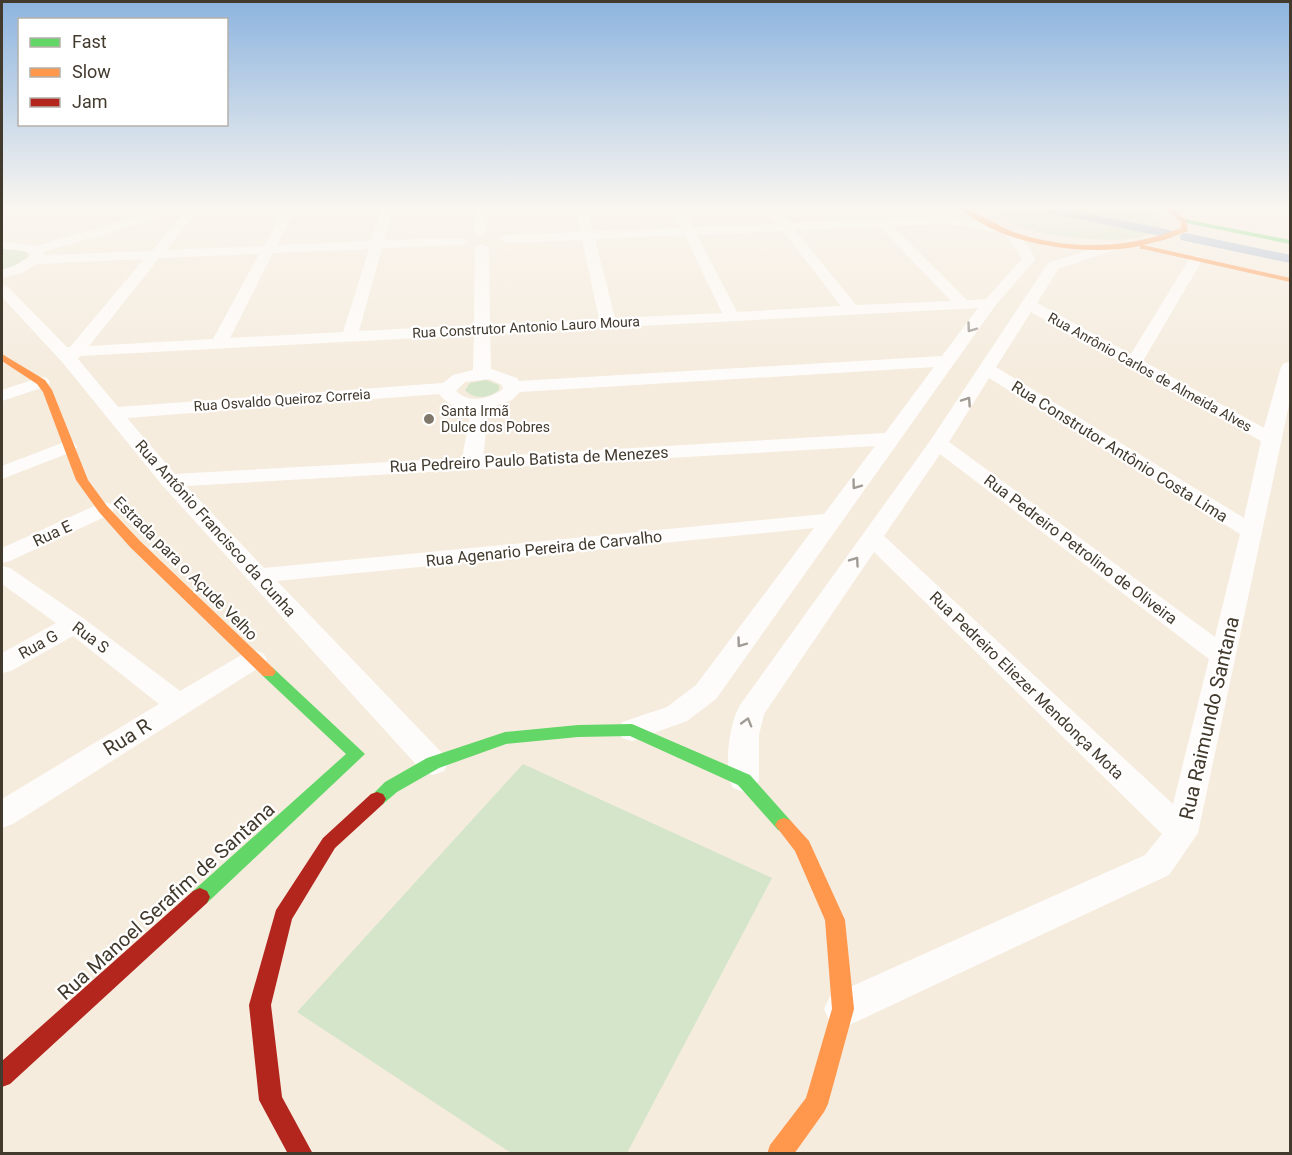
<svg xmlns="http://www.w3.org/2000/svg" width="1292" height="1155" font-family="Roboto,sans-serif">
	<rect width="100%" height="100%" fill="#f5ecde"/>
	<path fill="#d4e5ca" d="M 998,208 L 1143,208 L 1156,215 L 1162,223 L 1160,230 C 1149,235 1140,238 1128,239 C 1102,242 1006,237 998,208 Z
		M 2,248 L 13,248 L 27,253 L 28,257 L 15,265 L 2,270 Z
		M 486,380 L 499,385 L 499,390 C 489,398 474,400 465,390 L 470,383 Z
		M 523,764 L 772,878 L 627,1153 L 511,1153 L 297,1012 Z"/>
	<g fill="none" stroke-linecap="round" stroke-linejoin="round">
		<path fill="#a4b5d1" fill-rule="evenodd" d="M 1039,208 L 1062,208 L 1170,230 L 1176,234 L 1170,238 L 1045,212 Z
			M 1186,233 L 1290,255 L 1290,263 L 1181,240 L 1180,237 L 1181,234 Z"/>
		<path fill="#fefcfa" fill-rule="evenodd" d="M 165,208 L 184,208 L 182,211 L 43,252 L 44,255 L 152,251 L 188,208 L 200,208 L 166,250 L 264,246 L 284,208 L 296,208 L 277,245 L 371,241 L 381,208 L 393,208 L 384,240 L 464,238 L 466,241 L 464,244 L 459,245 L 382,248 L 359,331 L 474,325 L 475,248 L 482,244 L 489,248 L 490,325 L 599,319 L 582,240 L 506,243 L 500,239 L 506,235 L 580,232 L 575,208 L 587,208 L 593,231 L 681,228 L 672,208 L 684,208 L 694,227 L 777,224 L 765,208 L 777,208 L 789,223 L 936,217 L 931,212 L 937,208 L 952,217 L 994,224 L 1000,228 L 994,232 L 948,224 L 893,226 L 967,300 L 986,299 L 1021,260 L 1019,254 L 1004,234 L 1005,231 L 1015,231 L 1031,250 L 1035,260 L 995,306 L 716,699 L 687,721 L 632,741 L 622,738 L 618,730 L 622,722 L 667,707 L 696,685 L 814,528 L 277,581 L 444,755 L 448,763 L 444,771 L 433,775 L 422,771 L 162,485 L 63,363 L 2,297 L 2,285 L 7,286 L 67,347 L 70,347 L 144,259 L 37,264 L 22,273 L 2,278 L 2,270 L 17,265 L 31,255 L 26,251 L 2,249 L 2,241 L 37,246 ZM 880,227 L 951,301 L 856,305 L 795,230 ZM 783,231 L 841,306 L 737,312 L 697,235 ZM 685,235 L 722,313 L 615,318 L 595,239 ZM 369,249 L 343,332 L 230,338 L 273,253 ZM 259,254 L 213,339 L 89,346 L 159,258 ZM 978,308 L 942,356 L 519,381 L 517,378 L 491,369 L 490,334 ZM 474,335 L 473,370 L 453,375 L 443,383 L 118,407 L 78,359 L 80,356 ZM 934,367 L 885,433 L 483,457 L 489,408 L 512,400 L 520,392 ZM 489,379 L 502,385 L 503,389 C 490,399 469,404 456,391 L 465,382 ZM 439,394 C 448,405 457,408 471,410 L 462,458 L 175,474 L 127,418 ZM 875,446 L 824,514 L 264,568 L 186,486 Z
			M 476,208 L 488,208 L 486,233 L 480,237 L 474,233 Z
			M 1110,243 L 1115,244 L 1117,247 L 1115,250 L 1058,269 L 1037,303 L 1131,354 L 1189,259 L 1196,255 L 1203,259 L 1143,361 L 1264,428 L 1281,367 L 1284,363 L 1290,362 L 1290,400 L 1198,833 L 1169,875 L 843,1028 L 830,1022 L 824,1009 L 830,996 L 1145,855 L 1162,834 L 874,552 L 764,714 L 759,735 L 759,780 L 755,788 L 744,792 L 733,788 C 723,769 729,724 740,705 L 930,441 L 1048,263 ZM 1031,312 L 1261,441 L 1244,518 L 996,367 ZM 989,378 L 1240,534 L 1215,637 L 949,442 ZM 940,454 L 1209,659 L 1173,804 L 884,536 Z
			M 41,377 L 47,378 L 50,382 L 47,386 L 2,401 L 2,390 Z
			M 67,441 L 74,443 L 77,447 L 74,451 L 2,479 L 2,466 Z
			M 103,502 L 111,504 L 114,509 L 111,514 L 10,561 L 2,563 L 2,548 Z
			M 2,566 L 10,568 L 83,618 L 180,691 L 245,653 L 254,650 L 263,653 L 267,659 L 263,665 L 13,824 L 2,828 L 2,799 L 159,704 L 73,636 L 11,671 L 2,673 L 2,653 L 56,623 L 2,584 Z"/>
		<path fill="#63d668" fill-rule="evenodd" d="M 1184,219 L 1290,240 L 1290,244 L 1182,222 Z
			M 268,667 L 273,668 L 365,754 L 207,903 L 200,906 L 193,903 L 190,897 L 193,891 L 346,754 L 263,676 L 260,672 L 263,668 Z
			M 632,724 L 750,775 L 790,820 L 793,825 L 790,830 L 784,832 L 778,830 L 738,785 L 630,736 L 578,737 L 506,744 L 439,768 L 397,792 L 383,804 L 377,806 L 371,804 L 368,799 L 385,782 L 427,758 L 505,732 L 578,725 Z"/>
		<path fill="#ff974d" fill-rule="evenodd" d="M 961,208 C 972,208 999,227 1014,232 C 1068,251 1129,249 1181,228 L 1181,222 L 1164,208 L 1171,208 L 1186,220 L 1188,231 L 1164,240 L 1143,245 L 1290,278 L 1290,282 L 1143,249 L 1140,249 L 1140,246 C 1088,257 1000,246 961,208 Z
			M 2,354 L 45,380 L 52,390 L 88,480 L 107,506 L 140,541 L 273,668 L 276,672 L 273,676 L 263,676 L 130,547 L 99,512 L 76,480 L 43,392 L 37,384 L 2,361 Z
			M 784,818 L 790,820 L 809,841 L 845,920 L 854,1009 L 828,1104 L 824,1112 L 794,1154 L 767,1154 L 770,1145 L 806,1098 L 832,1009 L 825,920 L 795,851 L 775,825 L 778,820 Z"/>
		<path fill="#b3261e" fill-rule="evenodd" d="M 377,792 L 383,794 L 386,799 L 383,804 L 335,848 L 292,919 L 271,1005 L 282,1097 L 313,1154 L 288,1154 L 259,1100 L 249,1005 L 276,910 L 323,838 L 371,794 Z
			M 200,888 L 207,891 L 210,897 L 207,903 L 10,1084 L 2,1087 L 2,1061 L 193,891 Z"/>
	</g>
	<defs><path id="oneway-chevron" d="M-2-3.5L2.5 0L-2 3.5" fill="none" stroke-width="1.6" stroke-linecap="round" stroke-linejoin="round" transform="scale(1.5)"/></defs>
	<g stroke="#a09b94">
		<use href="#oneway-chevron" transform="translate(971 328) rotate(126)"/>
		<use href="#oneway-chevron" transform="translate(967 401) rotate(-56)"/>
		<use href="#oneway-chevron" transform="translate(856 485) rotate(126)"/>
		<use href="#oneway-chevron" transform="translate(855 561) rotate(-55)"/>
		<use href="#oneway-chevron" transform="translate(741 643) rotate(126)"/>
		<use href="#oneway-chevron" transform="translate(747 722) rotate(-74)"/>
	</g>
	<linearGradient id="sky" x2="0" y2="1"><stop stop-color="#8db4df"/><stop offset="0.56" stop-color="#faf6f0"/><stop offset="1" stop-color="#faf6f0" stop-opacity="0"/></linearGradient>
	<rect width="1292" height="370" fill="url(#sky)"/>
	<circle fill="#81786c" stroke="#fff" stroke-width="2" cx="429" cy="419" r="6"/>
	<g text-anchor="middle" stroke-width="4.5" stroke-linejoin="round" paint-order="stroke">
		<g font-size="14" fill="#433a2e" stroke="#fff">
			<text transform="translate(526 327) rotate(-3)" y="5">Rua Construtor Antonio Lauro Moura</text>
			<text transform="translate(1150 372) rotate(29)" y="5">Rua Anrônio Carlos de Almeida Alves</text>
			<text transform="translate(282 400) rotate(-4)" y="5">Rua Osvaldo Queiroz Correia</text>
		</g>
		<g font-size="14" fill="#433a2e" stroke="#fff" text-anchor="start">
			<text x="441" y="416">Santa Irmã<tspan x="441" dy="16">Dulce dos Pobres</tspan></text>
		</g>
		<g font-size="16" fill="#433a2e" stroke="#fff">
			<text transform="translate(1120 451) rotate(32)" y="6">Rua Construtor Antônio Costa Lima</text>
			<text transform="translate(529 459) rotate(-3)" y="6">Rua Pedreiro Paulo Batista de Menezes</text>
			<text transform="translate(216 528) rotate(48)" y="6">Rua Antônio Francisco da Cunha</text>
			<text transform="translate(52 533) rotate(-25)" y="6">Rua E</text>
			<text transform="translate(544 548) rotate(-6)" y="6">Rua Agenario Pereira de Carvalho</text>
			<text transform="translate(1081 549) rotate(37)" y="6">Rua Pedreiro Petrolino de Oliveira</text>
			<text transform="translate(186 568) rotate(45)" y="6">Estrada para o Açude Velho</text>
			<text transform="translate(91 637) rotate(37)" y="6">Rua S</text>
			<text transform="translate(38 644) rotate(-29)" y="6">Rua G</text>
			<text transform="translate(1027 685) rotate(44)" y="6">Rua Pedreiro Eliezer Mendonça Mota</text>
		</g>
		<g font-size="20" fill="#433a2e" stroke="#fff">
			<text transform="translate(1209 718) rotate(-77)" y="7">Rua Raimundo Santana</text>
			<text transform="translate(127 737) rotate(-32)" y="7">Rua R</text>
			<text transform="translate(166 901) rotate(-42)" y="7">Rua Manoel Serafim de Santana</text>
		</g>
	</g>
	<rect width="1292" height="1155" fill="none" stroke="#433a2e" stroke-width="6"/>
	<rect x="18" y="18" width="210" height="108" fill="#ffffff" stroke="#b4b0ab" stroke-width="1.5"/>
	<rect x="30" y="38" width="30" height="9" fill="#63d668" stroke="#b4b0ab" stroke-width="1.5"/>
	<text x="72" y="48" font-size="18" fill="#433a2e">Fast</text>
	<rect x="30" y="68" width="30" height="9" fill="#ff974d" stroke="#b4b0ab" stroke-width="1.5"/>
	<text x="72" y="78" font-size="18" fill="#433a2e">Slow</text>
	<rect x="30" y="98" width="30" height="9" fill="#b3261e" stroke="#b4b0ab" stroke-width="1.5"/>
	<text x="72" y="108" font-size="18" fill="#433a2e">Jam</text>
</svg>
